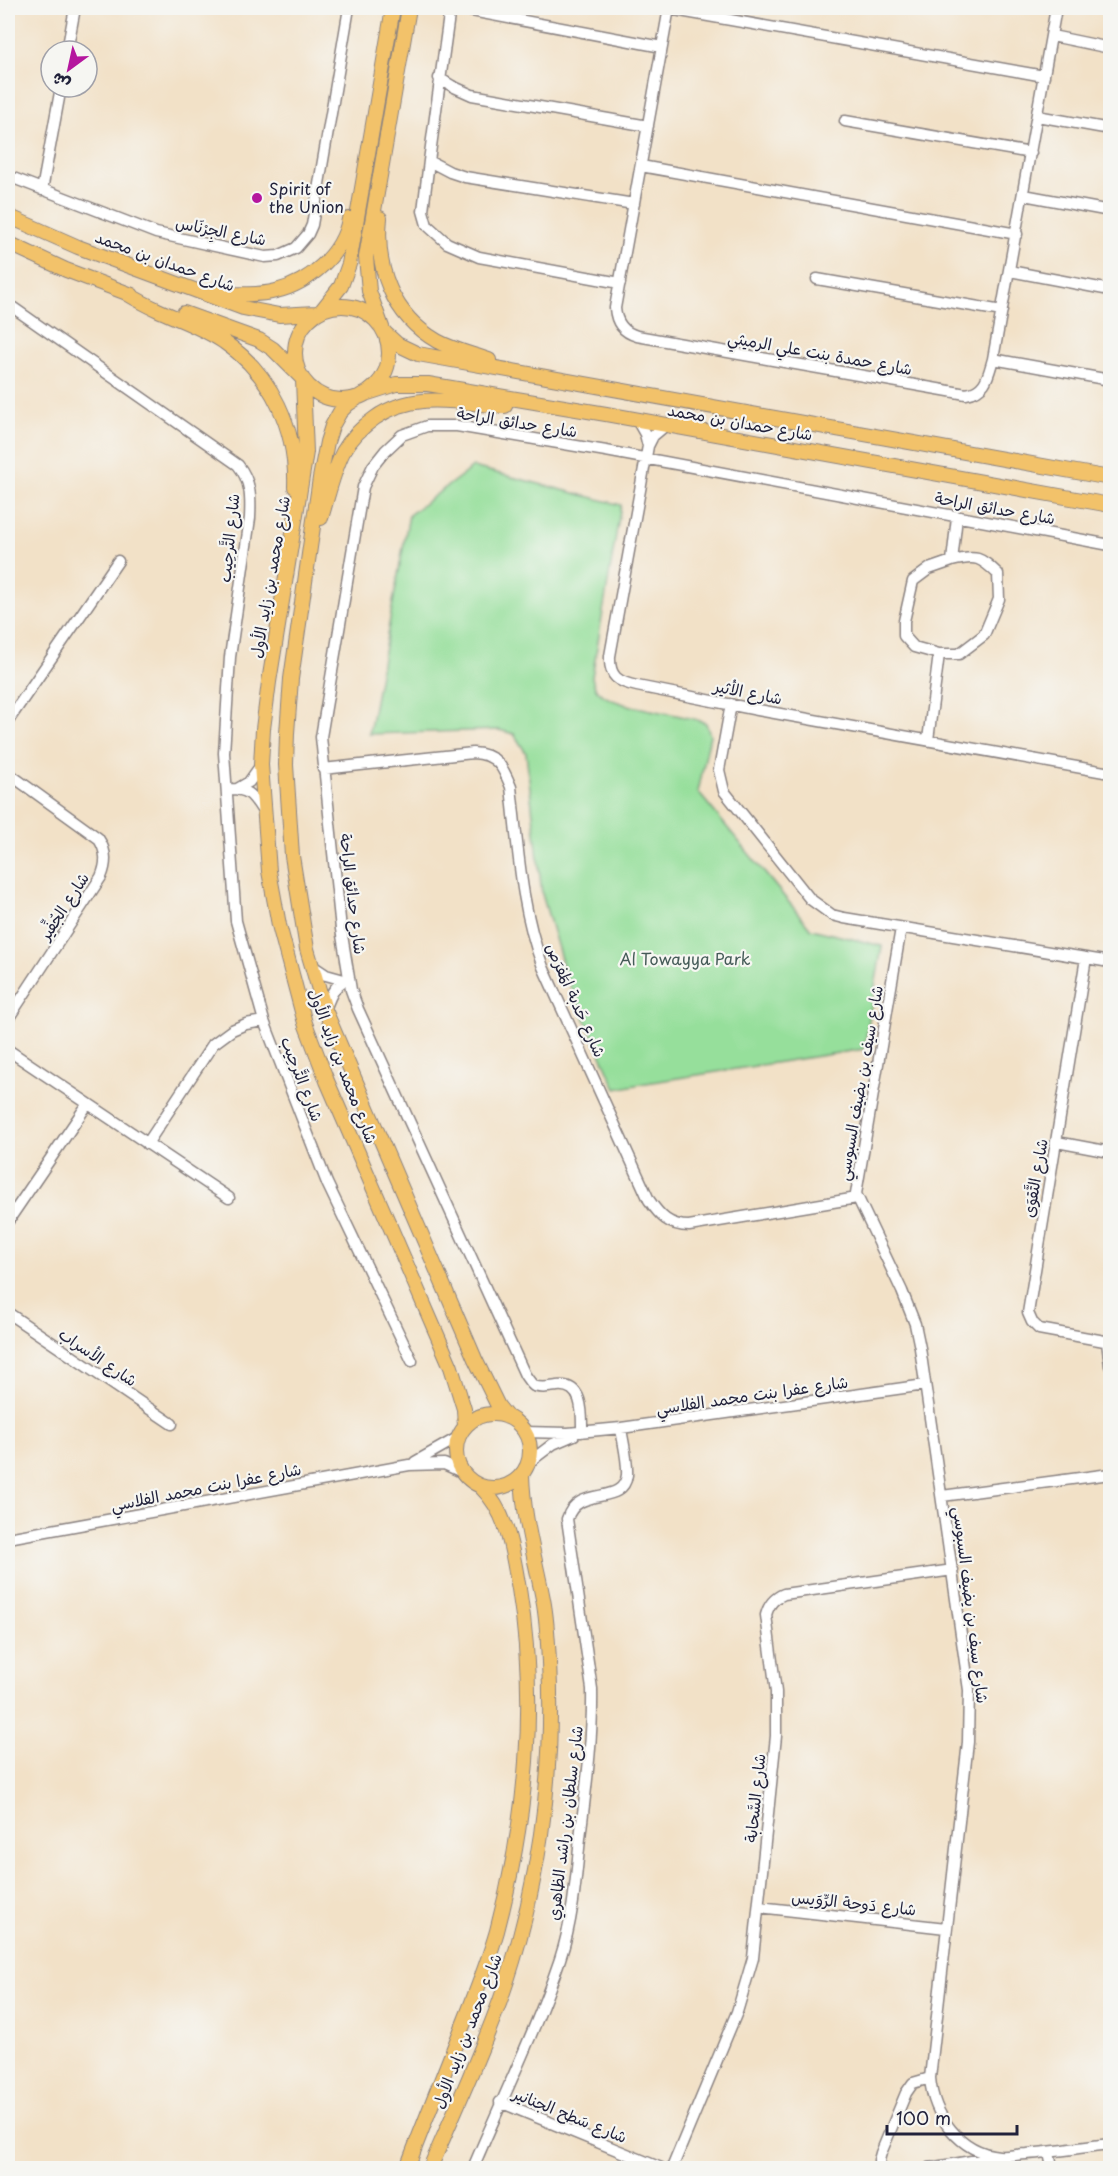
<svg xmlns="http://www.w3.org/2000/svg" width="1118" height="2176" font-family="'Playpen Sans','Playpen Sans Arabic',sans-serif">
	<rect width="100%" height="100%" fill="#f6f6f2"/>
	<filter id="ink" filterUnits="userSpaceOnUse"><feTurbulence type="fractalNoise" baseFrequency=".0167" numOctaves="2"/><feDisplacementMap in="SourceGraphic" scale="12" xChannelSelector="R" yChannelSelector="G"/><feConvolveMatrix kernelMatrix="1 2 1 2 8 2 1 2 1" color-interpolation-filters="sRGB"/></filter>
	<filter id="wash" filterUnits="userSpaceOnUse"><feTurbulence type="fractalNoise" baseFrequency=".008" numOctaves="4" result="noise"/><feDisplacementMap in="SourceGraphic" scale="24" xChannelSelector="R" yChannelSelector="G"/><feGaussianBlur stdDeviation="1.35" result="paint"/><feColorMatrix in="noise" values="0 0 0 0 0 0 0 0 0 0 0 0 0 0 0 0 0 1.4 0 .05"/><feComposite in="paint" operator="in"/></filter>
	<g filter="url(#wash)">
		<rect width="100%" height="100%" fill="#f2e1c7"/>
		<path fill="#96df9b" stroke="#5c806b" stroke-width="1.5" d="M 473,467 L 621,505 L 592,677 C 593,681 594,687 597,690 C 614,710 679,711 706,723 L 710,735 L 698,792 L 811,929 L 882,946 L 864,1049 L 646,1083 L 616,1089 L 566,976 L 542,894 L 526,753 L 514,734 L 499,730 L 369,734 L 409,515 Z"/>
	</g>
	<g filter="url(#ink)">
		<g fill="none" stroke-linecap="round" stroke-linejoin="round">
			<g stroke="#8a8281" stroke-width="13">
				<path id="minor" d="M 450,8 L 429,161 L 423,211 L 427,225 L 447,243 L 479,257 L 620,283
					M 456,8 L 662,47
					M 669,8 L 615,308 C 616,322 623,332 637,336 L 966,394 C 986,391 988,376 993,359 L 1056,8
					M 669,9 L 1044,76
					M 1052,36 L 1110,48
					M 67,51 L 75,8
					M 439,78 L 452,86 L 472,95 L 648,126
					M 1037,116 L 1110,129
					M 845,121 L 1031,153
					M 429,161 L 450,172 L 465,177 L 634,204
					M 641,166 L 1017,234
					M 8,176 L 156,233 L 265,257 L 278,256 L 296,248 L 308,234 L 312,225 L 349,8
					M 42,190 L 61,87
					M 1024,195 L 1110,211
					M 1010,271 L 1110,290
					M 817,279 L 1002,311
					M 8,304 L 238,465 C 251,481 251,498 250,518 L 230,657 L 224,753 L 236,921 L 264,1021 L 327,1183 L 412,1361
					M 993,359 L 1110,380
					M 637,420 L 645,434 L 648,446
					M 665,426 L 653,436 L 648,446 L 610,656 C 609,677 618,682 637,686 L 758,710 L 1110,773
					M 939,654 L 959,654 L 984,635 L 999,599 L 998,574 C 980,557 977,555 952,561
					M 731,704 L 719,770 L 724,791 L 810,899 L 832,915 L 844,918 L 1110,962
					M 8,721 L 118,561
					M 928,740 L 939,654 L 914,647 L 904,636 L 904,621 L 913,581 L 929,569 L 952,561 L 957,517
					M 323,769 L 473,753 C 497,754 503,767 511,787 C 518,848 521,909 543,967 L 649,1200 C 660,1216 669,1226 689,1226 L 857,1198
					M 8,773 L 98,838 C 107,851 107,863 101,877 L 8,1019
					M 227,789 C 250,788 253,796 264,813
					M 237,789 L 249,782 L 261,765
					M 901,928 L 856,1194 L 902,1291 L 915,1324 L 920,1348 L 969,1690 L 968,1742 L 930,2078 C 933,2115 959,2152 999,2156 C 1008,2157 1018,2154 1027,2154 C 1055,2152 1083,2147 1110,2144
					M 1086,958 L 1028,1313 L 1032,1322 L 1039,1329 L 1110,1342
					M 311,965 L 326,975 L 344,980
					M 325,1010 C 330,997 334,983 349,979
					M 8,1050 L 229,1198
					M 1057,1142 L 1110,1152
					M 147,1144 L 213,1044 L 232,1030 L 246,1024 L 264,1021
					M 8,1221 L 87,1105
					M 8,1313 L 172,1424
					M 1107,1342 L 1110,1366
					M 524,1432 L 568,1433 L 621,1428 L 925,1385
					M 582,1432 C 582,1414 584,1383 557,1386 C 550,1387 541,1389 534,1386 C 530,1383 528,1379 525,1375 L 358,1009 L 351,990 L 341,929 L 321,737 L 363,487 L 373,466 L 385,451 L 402,435 L 427,426 L 457,426 L 606,451 L 1110,545
					M 415,1462 L 459,1437
					M 528,1463 L 553,1444 L 574,1435
					M 942,1496 L 1110,1474
					M 8,1538 L 409,1465 L 444,1464 L 464,1473
					M 759,1907 L 946,1928
					M 500,2102 L 661,2168
					M 1049,2152 L 1052,2168
					M 473,2168 C 502,2099 536,2030 560,1959 C 573,1920 576,1879 580,1838 C 586,1788 593,1739 592,1689 L 567,1519 C 578,1484 623,1507 627,1475 C 628,1460 623,1443 621,1428
					M 672,2168 L 737,2012 L 753,1958 L 776,1736 L 776,1692 L 766,1615 C 769,1604 774,1598 784,1594 L 953,1570
					M 880,2168 L 879,2160 L 881,2153 L 906,2093 L 913,2083 L 930,2078
					M 929,2168 L 996,2157"/>
			</g>
			<g stroke="#8a8281" stroke-width="16">
				<path id="major" d="M 8,216 L 78,247 L 243,308 L 279,315 L 316,313
					M 380,218 C 375,268 392,315 437,341 C 453,350 472,354 489,360
					M 8,243 L 66,270 L 132,295
					M 126,293 C 136,299 147,305 158,310 C 180,320 204,328 224,342 C 272,374 297,430 295,487
					M 214,293 C 234,294 256,296 276,291 C 309,283 343,254 349,219
					M295 353a47 47 0 1 1 94 0a47 47 0 1 1-94 0Z
					M 322,310 L 341,286 L 349,264 L 393,8
					M 184,313 L 259,340 L 273,349 L 301,377
					M 383,330 L 369,291 L 366,257 L 409,8
					M 385,333 L 397,344 L 418,354 L 1110,478
					M 303,380 L 306,452 L 269,682 L 263,729 L 261,765 L 269,871 L 279,925 L 305,1023 L 327,1081 L 451,1367 L 464,1409 L 465,1427
					M 365,394 L 396,384 L 428,384 L 606,414 L 1110,505
					M 362,395 L 348,404 L 340,412 L 332,426 L 327,442 L 320,478 L 291,679 L 287,733 L 286,765 L 292,856 L 307,949 L 325,1010 L 475,1359 L 498,1406 L 507,1417
					M 321,518 C 328,496 333,472 343,452 C 351,438 362,427 375,418 C 415,390 460,403 505,406
					M456 1451a37 37 0 1 1 74 0a37 37 0 1 1-74 0Z
					M 407,2168 C 424,2123 442,2078 460,2033 C 473,2000 487,1966 497,1931 C 526,1822 538,1702 519,1589 C 512,1551 509,1514 480,1486
					M 430,2168 C 454,2113 479,2058 500,2001 C 538,1894 555,1776 549,1662 C 548,1641 547,1619 543,1599 C 535,1557 523,1517 522,1474"/>
			</g>
			<use href="#minor" stroke="#fff" stroke-width="10"/>
			<use href="#major" stroke="#f2c26a" stroke-width="14"/>
		</g>
	</g>
	<circle fill="#b5179e" stroke="#f6f6f2" stroke-width="2" cx="257" cy="198" r="6"/>
	<g text-anchor="middle" stroke-width="4.5" stroke-linejoin="round" paint-order="stroke">
		<g font-size="16" fill="#22223b" stroke="#f6f6f2" text-anchor="start">
			<text x="269" y="195">Spirit of<tspan x="269" dy="18">the Union</tspan></text>
		</g>
		<g font-size="16" fill="#22223b" stroke="#f6f6f2">
			<text transform="translate(221 231) rotate(11)" y="6">شارع الجِرْنَاس</text>
			<text transform="translate(165 261) rotate(20)" y="6">شارع حمدان بن محمد</text>
			<text transform="translate(820 353) rotate(10)" y="6">شارع حمدة بنت علي الرميثي</text>
			<text transform="translate(517 422) rotate(9)" y="6">شارع حدائق الراحة</text>
			<text transform="translate(740 422) rotate(10)" y="6">شارع حمدان بن محمد</text>
			<text transform="translate(995 508) rotate(10)" y="6">شارع حدائق الراحة</text>
			<text transform="translate(229 538) rotate(-84)" y="6">شارع التَّرحِيب</text>
			<text transform="translate(270 577) rotate(-80)" y="6">شارع محمد بن زايد الأول</text>
			<text transform="translate(748 692) rotate(11)" y="6">شارع الأثير</text>
			<text transform="translate(353 894) rotate(83)" y="6">شارع حدائق الراحة</text>
			<text transform="translate(64 906) rotate(-57)" y="6">شارع الجُفِّير</text>
			<text transform="translate(576 1000) rotate(66)" y="6">شارع حَدبة المَفرَص</text>
			<text transform="translate(343 1066) rotate(69)" y="6">شارع محمد بن زايد الأول</text>
			<text transform="translate(302 1079) rotate(69)" y="6">شارع التَّرحِيب</text>
			<text transform="translate(860 1083) rotate(-80)" y="6">شارع سيف بن يضيف السبوسي</text>
			<text transform="translate(1035 1178) rotate(-80)" y="6">شارع التَّقوَى</text>
			<text transform="translate(98 1357) rotate(34)" y="6">شارع الأسراب</text>
			<text transform="translate(752 1395) rotate(-8)" y="6">شارع عفرا بنت محمد الفلاسي</text>
			<text transform="translate(206 1487) rotate(-11)" y="6">شارع عفرا بنت محمد الفلاسي</text>
			<text transform="translate(971 1605) rotate(83)" y="6">شارع سيف بن يضيف السبوسي</text>
			<text transform="translate(755 1798) rotate(-84)" y="6">شارع السَّحابة</text>
			<text transform="translate(565 1823) rotate(-83)" y="6">شارع سلطان بن راشد الظاهري</text>
			<text transform="translate(854 1903) rotate(6)" y="6">شارع دَوحة الرِّوَيس</text>
			<text transform="translate(467 2031) rotate(-69)" y="6">شارع محمد بن زايد الأول</text>
			<text transform="translate(570 2115) rotate(22)" y="6">شارع سَطح الجنانير</text>
		</g>
		<g font-size="16" fill="#455b58" stroke="#f6f6f2">
			<text x="685" y="965">Al Towayya Park</text>
		</g>
	</g>
	<rect width="1118" height="2176" fill="none" stroke="#f6f6f2" stroke-width="30"/>
	<g transform="translate(69 69) rotate(213)"><circle r="28" fill="#f6f6f2" stroke="#a1a1a9" stroke-width="1.5"/>
	<path d="M0-4.5L10 22L0 15L-10 22Z" fill="#b5179e"/>
	<text y="-9" font-size="16" font-weight="bold" text-anchor="middle" fill="#22223b">ش</text>
	</g>
	<path d="M887 2125v9h130v-9" fill="none" stroke="#22223b" stroke-width="3"/>
	<text x="896" y="2125" font-size="18" fill="#22223b" stroke="#f6f6f2" stroke-width="4.5" paint-order="stroke">100 m</text>
</svg>
